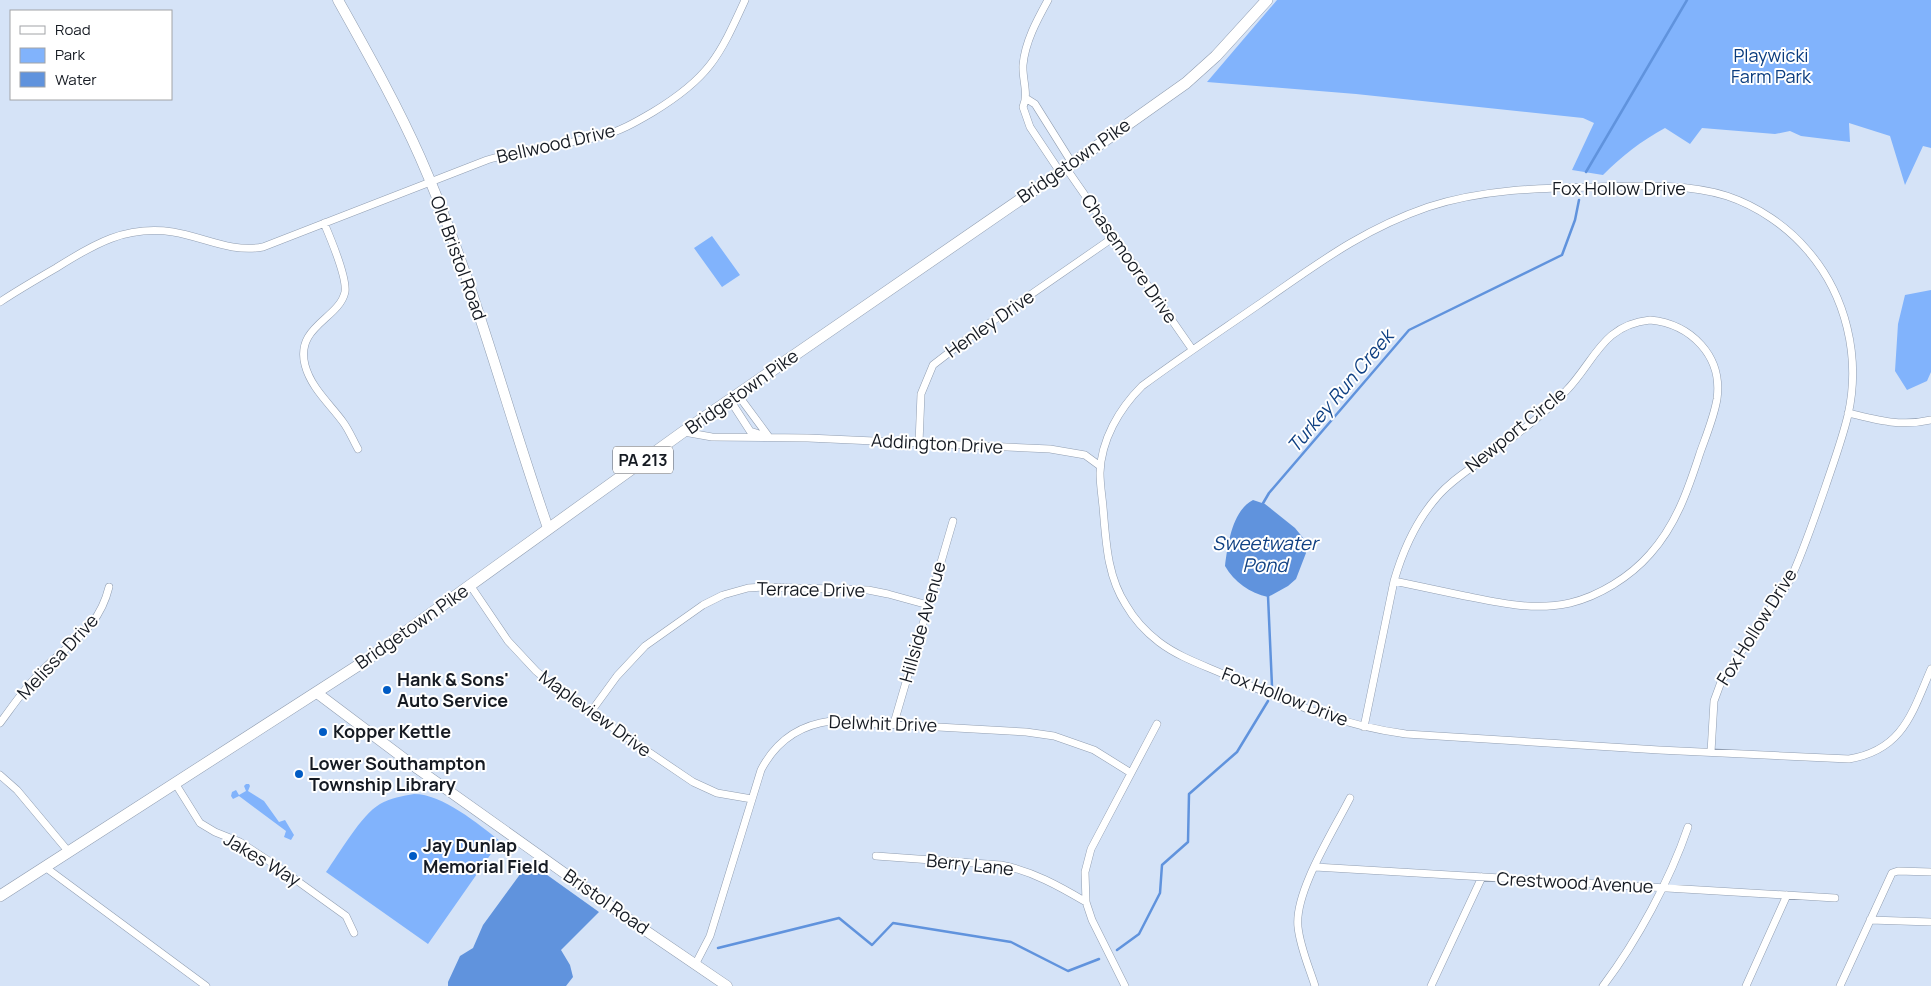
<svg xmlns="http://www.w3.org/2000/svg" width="1931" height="986" font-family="Manrope,sans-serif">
	<rect width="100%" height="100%" fill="#d5e3f7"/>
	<path fill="#81b3fc" d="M 1277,0 L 1931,0 L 1931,148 L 1923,146 L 1905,185 L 1890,136 L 1849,123 L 1850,142 L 1801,136 L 1790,131 L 1775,134 L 1702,128 L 1690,144 L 1665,128 C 1641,141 1622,156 1603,175 L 1572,170 L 1594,123 L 1583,118 L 1356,94 L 1207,82 Z
		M 712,236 L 740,275 L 722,287 L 694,248 Z
		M 1931,290 L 1931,372 L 1927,381 L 1907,390 L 1895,371 L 1898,324 L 1905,295 Z
		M 246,784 L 249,784 L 250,786 L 248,791 L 264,801 L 279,822 L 285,820 L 294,835 L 291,840 L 284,837 L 286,831 L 239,796 L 233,799 L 231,796 L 232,792 L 236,790 L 239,795 L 246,791 L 244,786 Z
		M 414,794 C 443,794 478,824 500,841 L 428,944 L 326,872 C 339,854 361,815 380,804 C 390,798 403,796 414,794 Z"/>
	<path fill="#6093dd" d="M 1253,500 L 1265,504 L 1295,528 L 1304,539 L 1306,553 L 1296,579 L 1288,586 L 1268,597 C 1250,593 1234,582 1225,566 C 1228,544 1232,511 1253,500 Z
		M 529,862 L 599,912 L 561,950 L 570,965 L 573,977 L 566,986 L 448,986 L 448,982 L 460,956 L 473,948 L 483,925 Z"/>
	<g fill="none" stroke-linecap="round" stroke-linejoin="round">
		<path stroke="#6093dd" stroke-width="2.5" d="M 1586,172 L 1687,0
			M 1262,505 L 1269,493 L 1409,330 L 1562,255 L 1575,220 L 1579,200
			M 1268,596 L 1272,686
			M 718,948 L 839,918 L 872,945 L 893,923 L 1011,942 L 1068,971 L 1099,959
			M 1117,950 L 1139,934 L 1160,893 L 1162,865 L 1188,842 L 1189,794 L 1237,752 L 1268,701"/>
		<g stroke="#919eb1" stroke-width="8">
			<path id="minor" d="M 1048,0 C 1037,20 1025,42 1023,65 C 1022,79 1029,94 1023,107 L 1030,127 L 1060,172
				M 1027,99 L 1035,104 L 1072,163
				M 1066,168 L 1192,349
				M 324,223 C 330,237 347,278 345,292 C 339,319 295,326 305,365 C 311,388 330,404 343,422 C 349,430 353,440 358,449
				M 0,302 C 18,290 37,279 56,268 C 94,244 126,225 173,232 C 204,237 231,253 263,247 L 487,160 C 523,149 561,145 598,137 C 619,132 636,122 653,112 C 709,78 719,57 745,0
				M 1650,320 C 1691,324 1723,356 1717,399 C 1714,417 1706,436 1700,453 C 1688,490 1676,525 1650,554 C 1630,577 1599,596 1570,603 C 1534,611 1500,603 1465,596 C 1441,591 1418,586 1394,581 C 1403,550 1416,521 1437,497 C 1448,484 1461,475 1475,465 C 1504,444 1542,417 1566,391 C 1595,361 1602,325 1650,320 Z
				M 738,395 L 769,437
				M 730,400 L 750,431 L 762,435
				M 1848,413 C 1876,420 1902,427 1931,420
				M 684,432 L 712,437 L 808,438 L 1050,449 L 1085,455 L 1100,466
				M 919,443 L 921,394 L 933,365 L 968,338 L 1114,237
				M 470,585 L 508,641 L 536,671 L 563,694 L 693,782 L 717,793 L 752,799
				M 590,713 L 617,676 L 645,646 L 703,605 L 723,595 L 748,588 L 764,587 L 868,590 L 888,594 L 928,605
				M 0,723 C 12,707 24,689 38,675 C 67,643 98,632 109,587
				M 894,723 L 953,521
				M 1364,727 L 1394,581
				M 1711,752 L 1714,701 L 1721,682 L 1790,580 C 1804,550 1814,519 1825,488 C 1833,464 1842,440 1848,415 C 1861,357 1846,295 1808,251 C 1787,226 1757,206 1727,196 C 1685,183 1640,186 1596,187 C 1540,188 1483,189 1428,207 C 1361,230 1316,265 1258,305 C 1219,332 1180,358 1142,386 C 1119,409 1101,440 1100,473 C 1100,484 1102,496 1103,507 C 1106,541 1107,576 1126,605 C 1134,619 1146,632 1159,642 C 1180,658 1206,666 1230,677 C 1290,703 1339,725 1406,734 L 1659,750 L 1849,759 C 1903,750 1912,713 1931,669
				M 0,775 L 17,790 L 68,851
				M 175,783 L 200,823 L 215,832 L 240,842 L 278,867 L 346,916 L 354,933
				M 876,856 L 1001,865 C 1032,871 1059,886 1086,902
				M 45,867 L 206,986
				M 1315,867 L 1835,898
				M 1870,920 L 1931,922
				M 695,965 L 710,936 L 761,770 C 776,741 799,725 831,721 L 1026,732 L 1054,736 L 1094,750 L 1131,773
				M 1125,986 L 1092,920 L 1086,902 L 1085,872 L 1091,849 L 1157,724
				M 1315,986 C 1309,967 1300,947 1298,927 C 1294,892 1334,830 1350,798
				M 1431,986 L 1482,877
				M 1603,986 C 1637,941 1670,880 1688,827
				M 1746,986 L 1787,895
				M 1840,986 L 1892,873 L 1898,871 L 1931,872"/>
		</g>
		<g stroke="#919eb1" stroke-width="11">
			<path id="secondary" d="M 338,0 C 367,52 396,103 420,157 C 473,277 505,405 548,528
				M 317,693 L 418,769 L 633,922 L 727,986"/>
		</g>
		<g stroke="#919eb1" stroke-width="12">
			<path id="primary" d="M 0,896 L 365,661 L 683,432 L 1066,168 L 1186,83 L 1216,56 L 1267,0"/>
		</g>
		<use href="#minor" stroke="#fff" stroke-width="7"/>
		<use href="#secondary" stroke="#fff" stroke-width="10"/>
		<use href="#primary" stroke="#fff" stroke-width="11"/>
	</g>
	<g fill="#005bc4" stroke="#fff" stroke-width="2">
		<circle cx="387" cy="690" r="5"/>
		<circle cx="323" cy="732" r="5"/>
		<circle cx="299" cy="774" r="5"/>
		<circle cx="413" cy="856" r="5"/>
	</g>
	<g text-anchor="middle" stroke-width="4" stroke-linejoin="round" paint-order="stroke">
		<rect fill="#fff" stroke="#5c5f65" stroke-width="1" x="613" y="446.5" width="60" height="27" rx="4"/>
		<g font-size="16" font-weight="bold" fill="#161b23">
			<text x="643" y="466">PA 213</text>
		</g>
		<g font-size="18" fill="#0a3c7e" stroke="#fff">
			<text x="1771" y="62">Playwicki<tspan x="1771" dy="21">Farm Park</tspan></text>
		</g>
		<g font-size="18" fill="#161b23" stroke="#fff">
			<text transform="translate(556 144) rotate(-13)" y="6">Bellwood Drive</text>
			<text transform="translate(1074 161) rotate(-35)" y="6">Bridgetown Pike</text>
			<text x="1619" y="195">Fox Hollow Drive</text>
			<text transform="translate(458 258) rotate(70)" y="6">Old Bristol Road</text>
			<text transform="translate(1129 259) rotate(55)" y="6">Chasemoore Drive</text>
			<text transform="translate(990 324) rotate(-35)" y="6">Henley Drive</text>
			<text transform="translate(742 392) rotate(-35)" y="6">Bridgetown Pike</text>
			<text transform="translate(1516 430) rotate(-39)" y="6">Newport Circle</text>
			<text transform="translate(937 444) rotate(3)" y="6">Addington Drive</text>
			<text transform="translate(811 590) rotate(1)" y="6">Terrace Drive</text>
			<text transform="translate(923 622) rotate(-74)" y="6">Hillside Avenue</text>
			<text transform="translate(412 627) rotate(-35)" y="6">Bridgetown Pike</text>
			<text transform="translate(1757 627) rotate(-58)" y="6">Fox Hollow Drive</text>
			<text transform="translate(58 657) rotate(-47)" y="6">Melissa Drive</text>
			<text transform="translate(1285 697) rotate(21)" y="6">Fox Hollow Drive</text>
			<text transform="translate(595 714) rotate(36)" y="6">Mapleview Drive</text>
			<text transform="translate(883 724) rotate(2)" y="6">Delwhit Drive</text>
			<text transform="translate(262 860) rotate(31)" y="6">Jakes Way</text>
			<text transform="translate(970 865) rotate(6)" y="6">Berry Lane</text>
			<text transform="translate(1575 883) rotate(3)" y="6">Crestwood Avenue</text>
			<text transform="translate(606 902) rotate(35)" y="6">Bristol Road</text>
		</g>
		<g font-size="18" font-weight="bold" fill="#161b23" stroke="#fff" text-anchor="start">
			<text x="397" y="686">Hank &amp; Sons'<tspan x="397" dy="21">Auto Service</tspan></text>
			<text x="333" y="738">Kopper Kettle</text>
			<text x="309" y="770">Lower Southampton<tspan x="309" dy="21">Township Library</tspan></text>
			<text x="423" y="852">Jay Dunlap<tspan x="423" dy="21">Memorial Field</tspan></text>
		</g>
		<g font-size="19" font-style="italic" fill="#104183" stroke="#fff">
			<text transform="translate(1340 391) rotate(-50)" y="7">Turkey Run Creek</text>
			<text x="1265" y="550">Sweetwater<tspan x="1265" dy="22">Pond</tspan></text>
		</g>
	</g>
	<rect x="10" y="10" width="162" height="90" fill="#ffffff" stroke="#a2a4a7"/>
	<rect x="20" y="26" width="25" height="8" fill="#ffffff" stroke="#a2a4a7"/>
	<text x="55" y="35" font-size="15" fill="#161b23">Road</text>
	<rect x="20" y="48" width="25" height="15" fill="#81b3fc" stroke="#a2a4a7"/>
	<text x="55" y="60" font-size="15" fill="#161b23">Park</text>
	<rect x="20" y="72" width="25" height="15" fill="#6093dd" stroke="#a2a4a7"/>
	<text x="55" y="85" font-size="15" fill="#161b23">Water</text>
</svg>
